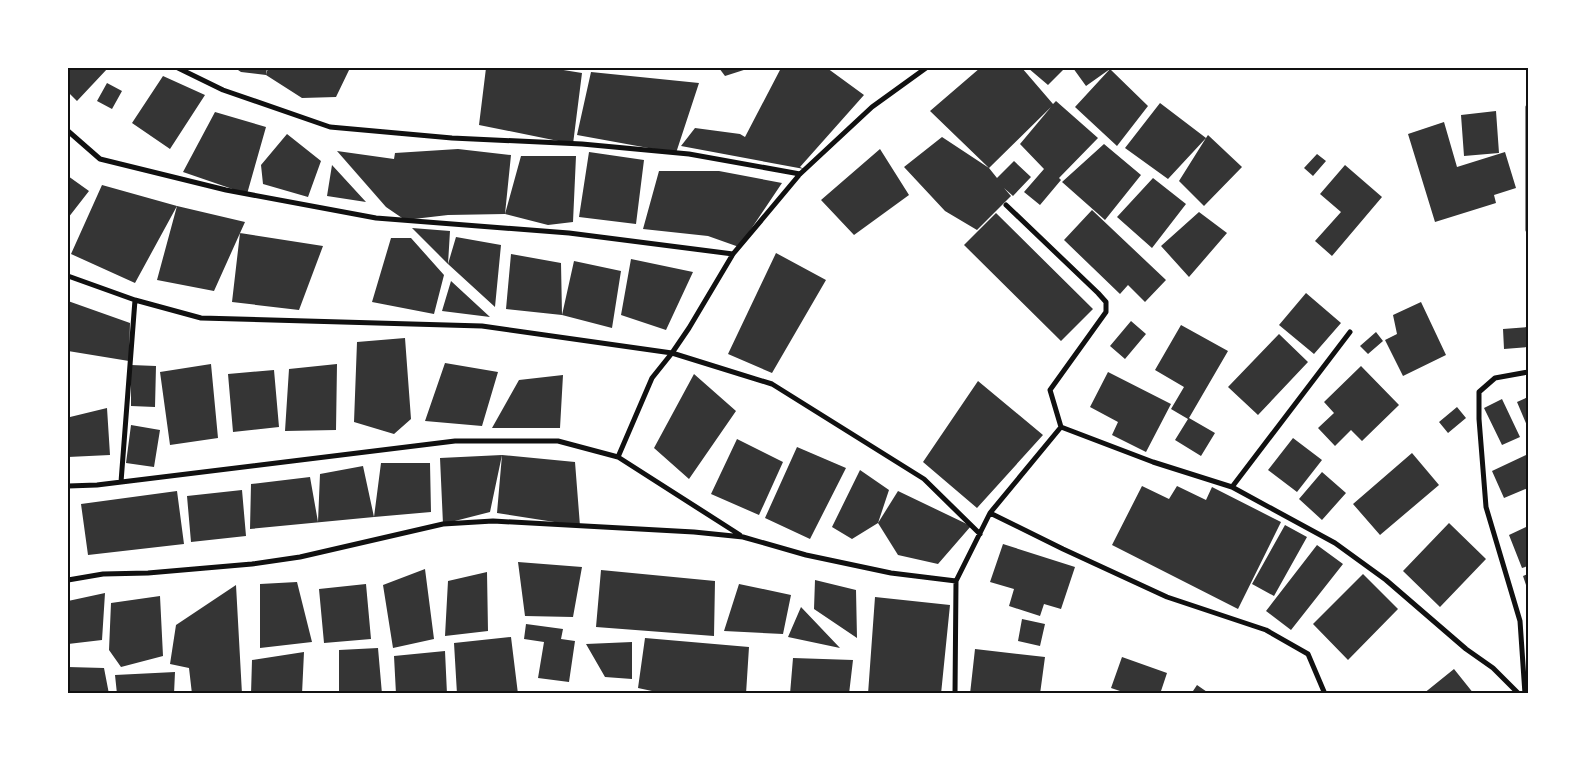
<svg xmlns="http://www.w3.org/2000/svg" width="1596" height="761" font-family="'DM Sans',sans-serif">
	<rect width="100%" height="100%" fill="#fff"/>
	<path fill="#353535" d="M 68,68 L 108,68 L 77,101 L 68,92 Z
		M 235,68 L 267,68 L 266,75 L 241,72 Z
		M 268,68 L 350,68 L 336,97 L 302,98 L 266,75 Z
		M 486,68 L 551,68 L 582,73 L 573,144 L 479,125 Z
		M 719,68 L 750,68 L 725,76 Z
		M 781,68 L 827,68 L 864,95 L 800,167 L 804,169 L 681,146 L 695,128 L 740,134 L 745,137 Z
		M 980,68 L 1022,68 L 1053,104 L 1056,101 L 1098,138 L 1059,178 L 1061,180 L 1040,205 L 1024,192 L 1044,169 L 1020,144 L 1051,107 L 989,168 L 930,111 Z
		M 1028,68 L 1065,68 L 1048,85 Z
		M 1073,68 L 1109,68 L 1110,69 L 1086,86 Z
		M 1110,69 L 1148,106 L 1117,146 L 1075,107 Z
		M 591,72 L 699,83 L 676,153 L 577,135 Z
		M 163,76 L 205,95 L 170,149 L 132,123 Z
		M 107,83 L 122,91 L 112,109 L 97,101 Z
		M 1160,103 L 1206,138 L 1208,135 L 1242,167 L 1204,206 L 1179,181 L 1206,138 L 1168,179 L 1125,148 Z
		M 1496,111 L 1499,153 L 1464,156 L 1461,115 Z
		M 215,112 L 266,127 L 247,194 L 183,172 Z
		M 1444,122 L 1457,167 L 1505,152 L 1516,188 L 1494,195 L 1496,203 L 1435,222 L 1408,134 Z
		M 287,134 L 321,161 L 308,197 L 263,184 L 261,165 Z
		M 942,137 L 989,168 L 997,178 L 1014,161 L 1031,177 L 1013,196 L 1004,188 L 1011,196 L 977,230 L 945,211 L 904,167 Z
		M 1104,144 L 1141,175 L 1105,220 L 1062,182 Z
		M 458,149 L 511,155 L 505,214 L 521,156 L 576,156 L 573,222 L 548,225 L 505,214 L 448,215 L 405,220 L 386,207 L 337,151 L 394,159 L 395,153 Z
		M 880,149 L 909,195 L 854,235 L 821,200 Z
		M 589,152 L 644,160 L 636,224 L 579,217 Z
		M 1317,154 L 1326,161 L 1313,176 L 1304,168 Z
		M 332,165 L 366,202 L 327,196 Z
		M 1345,165 L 1382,197 L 1332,256 L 1315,241 L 1341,212 L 1320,194 Z
		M 659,171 L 719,171 L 782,183 L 739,247 L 708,236 L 643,229 Z
		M 68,176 L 89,191 L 68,218 Z
		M 1153,178 L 1186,204 L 1152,248 L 1117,217 Z
		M 102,185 L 177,206 L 245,222 L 214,291 L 157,280 L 177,206 L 135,283 L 71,254 Z
		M 1092,210 L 1166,280 L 1145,302 L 1128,285 L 1120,294 L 1064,240 Z
		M 1199,212 L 1227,233 L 1189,277 L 1161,246 Z
		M 996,213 L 1093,309 L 1061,341 L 964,245 Z
		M 412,228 L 450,231 L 448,264 L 456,237 L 501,245 L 495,307 L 448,264 Z
		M 240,233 L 323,246 L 299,310 L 232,302 Z
		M 391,238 L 411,238 L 444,275 L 434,314 L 372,302 Z
		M 776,253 L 826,280 L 772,373 L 728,354 Z
		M 511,254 L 561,263 L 562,315 L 506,309 Z
		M 631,259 L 693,272 L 666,330 L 621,315 Z
		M 574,261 L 621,271 L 612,328 L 562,315 Z
		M 451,281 L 490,317 L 442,311 Z
		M 1306,293 L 1341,323 L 1314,354 L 1279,325 Z
		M 68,301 L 130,323 L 129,361 L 68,351 Z
		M 1421,302 L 1446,355 L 1403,376 L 1385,340 L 1397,334 L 1393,315 Z
		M 1131,321 L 1146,334 L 1125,359 L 1110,346 Z
		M 1181,325 L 1228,351 L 1189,418 L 1215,433 L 1201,456 L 1175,440 L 1188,419 L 1171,409 L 1184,387 L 1155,370 Z
		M 1528,327 L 1528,347 L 1504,349 L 1503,329 Z
		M 1376,332 L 1383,341 L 1368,354 L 1360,346 Z
		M 1279,334 L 1308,362 L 1258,415 L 1228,387 Z
		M 405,338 L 411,419 L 394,434 L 354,422 L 357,342 Z
		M 445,363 L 498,372 L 482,426 L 425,421 Z
		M 211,364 L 218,438 L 170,445 L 160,372 Z
		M 337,364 L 336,430 L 285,431 L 289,369 Z
		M 131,365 L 156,366 L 155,407 L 131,406 Z
		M 1361,366 L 1399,405 L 1362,441 L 1351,430 L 1335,446 L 1318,428 L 1334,413 L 1324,402 Z
		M 274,370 L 279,427 L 233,432 L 228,374 Z
		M 1108,372 L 1171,404 L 1146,452 L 1112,435 L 1118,422 L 1090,407 Z
		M 694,374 L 736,411 L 689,479 L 654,448 Z
		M 563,375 L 560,428 L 492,428 L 519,380 Z
		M 978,381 L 1043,435 L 977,508 L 923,462 Z
		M 1528,397 L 1528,428 L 1517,402 Z
		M 1502,399 L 1520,437 L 1502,445 L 1484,408 Z
		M 1457,407 L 1466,418 L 1448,433 L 1439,422 Z
		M 107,408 L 110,455 L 68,457 L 70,417 Z
		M 131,425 L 160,430 L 154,467 L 126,463 Z
		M 1293,438 L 1322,460 L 1297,492 L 1268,470 Z
		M 737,439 L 783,462 L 759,515 L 711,494 Z
		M 797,447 L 846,468 L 810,539 L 765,518 Z
		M 1412,453 L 1439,485 L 1380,535 L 1353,504 Z
		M 1528,454 L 1528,488 L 1504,498 L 1492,471 Z
		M 502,455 L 490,512 L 443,524 L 440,458 L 502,455 L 575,462 L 580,526 L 497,513 Z
		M 381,463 L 430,463 L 431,512 L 374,517 Z
		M 363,466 L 374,517 L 250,529 L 251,484 L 310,477 L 318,522 L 320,474 Z
		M 860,470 L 889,490 L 878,523 L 852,539 L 832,527 Z
		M 1322,472 L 1346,493 L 1322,520 L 1299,499 Z
		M 1142,486 L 1169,499 L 1177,486 L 1206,500 L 1212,487 L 1281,522 L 1238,609 L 1112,545 Z
		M 242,490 L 246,536 L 191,542 L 187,496 Z
		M 177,491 L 184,544 L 88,555 L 81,504 Z
		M 898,491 L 971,526 L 938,564 L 898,555 L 878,523 Z
		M 1449,523 L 1486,559 L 1440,607 L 1403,571 Z
		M 1285,525 L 1307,537 L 1274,596 L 1252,584 Z
		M 1528,526 L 1528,566 L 1522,568 L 1509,535 Z
		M 1003,544 L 1075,567 L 1061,609 L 1044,604 L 1040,616 L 1009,606 L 1014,589 L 990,582 Z
		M 1317,545 L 1343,564 L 1291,630 L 1266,611 Z
		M 518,562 L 582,567 L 573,617 L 525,616 Z
		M 425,569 L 434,639 L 393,648 L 383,585 Z
		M 601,570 L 715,581 L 714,636 L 596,627 Z
		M 487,572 L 488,631 L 445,636 L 448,581 Z
		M 1363,574 L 1398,609 L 1348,660 L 1313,624 Z
		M 1528,574 L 1528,591 L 1523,576 Z
		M 815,580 L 856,590 L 857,638 L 814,609 Z
		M 297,582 L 312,642 L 260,648 L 260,584 Z
		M 366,584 L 371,639 L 324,643 L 319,589 Z
		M 739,584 L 791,595 L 783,634 L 724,631 Z
		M 236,585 L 242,694 L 192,694 L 189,668 L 170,664 L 176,625 Z
		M 105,593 L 102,640 L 68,644 L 68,601 Z
		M 160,596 L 163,656 L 121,667 L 109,650 L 111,603 Z
		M 875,597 L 950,605 L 941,694 L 868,694 Z
		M 801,607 L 840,648 L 788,637 Z
		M 1022,619 L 1045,624 L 1040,646 L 1018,641 Z
		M 526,624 L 563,629 L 561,639 L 575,641 L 569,682 L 538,678 L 544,642 L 524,639 Z
		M 511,637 L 518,694 L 457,694 L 454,643 Z
		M 645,638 L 749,647 L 746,694 L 666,694 L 638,688 Z
		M 632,642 L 632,679 L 605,677 L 586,644 Z
		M 378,648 L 382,694 L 339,694 L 339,650 Z
		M 975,649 L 1045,657 L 1040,694 L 970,694 Z
		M 445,651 L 447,694 L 396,694 L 394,656 Z
		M 304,652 L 302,694 L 251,694 L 252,660 Z
		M 1122,657 L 1167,673 L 1160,694 L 1119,694 L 1120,691 L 1111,688 Z
		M 793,658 L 853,660 L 849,694 L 790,694 Z
		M 68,667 L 104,668 L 109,694 L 68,694 Z
		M 1454,669 L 1474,694 L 1423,694 Z
		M 175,672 L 174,694 L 117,694 L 115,675 Z
		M 1197,685 L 1210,694 L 1191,694 Z"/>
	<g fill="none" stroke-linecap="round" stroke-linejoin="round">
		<path stroke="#111" stroke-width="5" d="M 178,68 L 223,90 L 330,127 L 452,138 L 582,144 L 689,154 L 800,174
			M 68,131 L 100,159 L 226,190 L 376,218 L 569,233 L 733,254
			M 1528,230 L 1528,107
			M 68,276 L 135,300 L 201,318 L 482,326 L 672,353 L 772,384 L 924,479 L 980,534
			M 1061,427 L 1153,462 L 1232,487 L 1335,543 L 1386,580 L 1466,649 L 1493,668 L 1519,694
			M 618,457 L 652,378 L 672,353 L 689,328 L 733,254 L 800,174 L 872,107 L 926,68
			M 121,482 L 135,300
			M 68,486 L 97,485 L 455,441 L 558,441 L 618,457 L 740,535
			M 1232,487 L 1350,332
			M 990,513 L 1063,549 L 1167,597 L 1266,630 L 1308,654 L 1325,694
			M 68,580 L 103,574 L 148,573 L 252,564 L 300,557 L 443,524 L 493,521 L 694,532 L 743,537 L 806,555 L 891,573 L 956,581
			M 955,694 L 956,581 L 990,513 L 1061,427 L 1050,390 L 1106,312 L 1106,302 L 1098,293 L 1006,205
			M 1525,694 L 1520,621 L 1486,507 L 1479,419 L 1479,392 L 1495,378 L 1528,372"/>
	</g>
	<rect width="1596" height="761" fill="none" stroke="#ffffff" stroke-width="138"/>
	<rect x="69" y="69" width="1458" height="623" fill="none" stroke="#111" stroke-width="2"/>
</svg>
